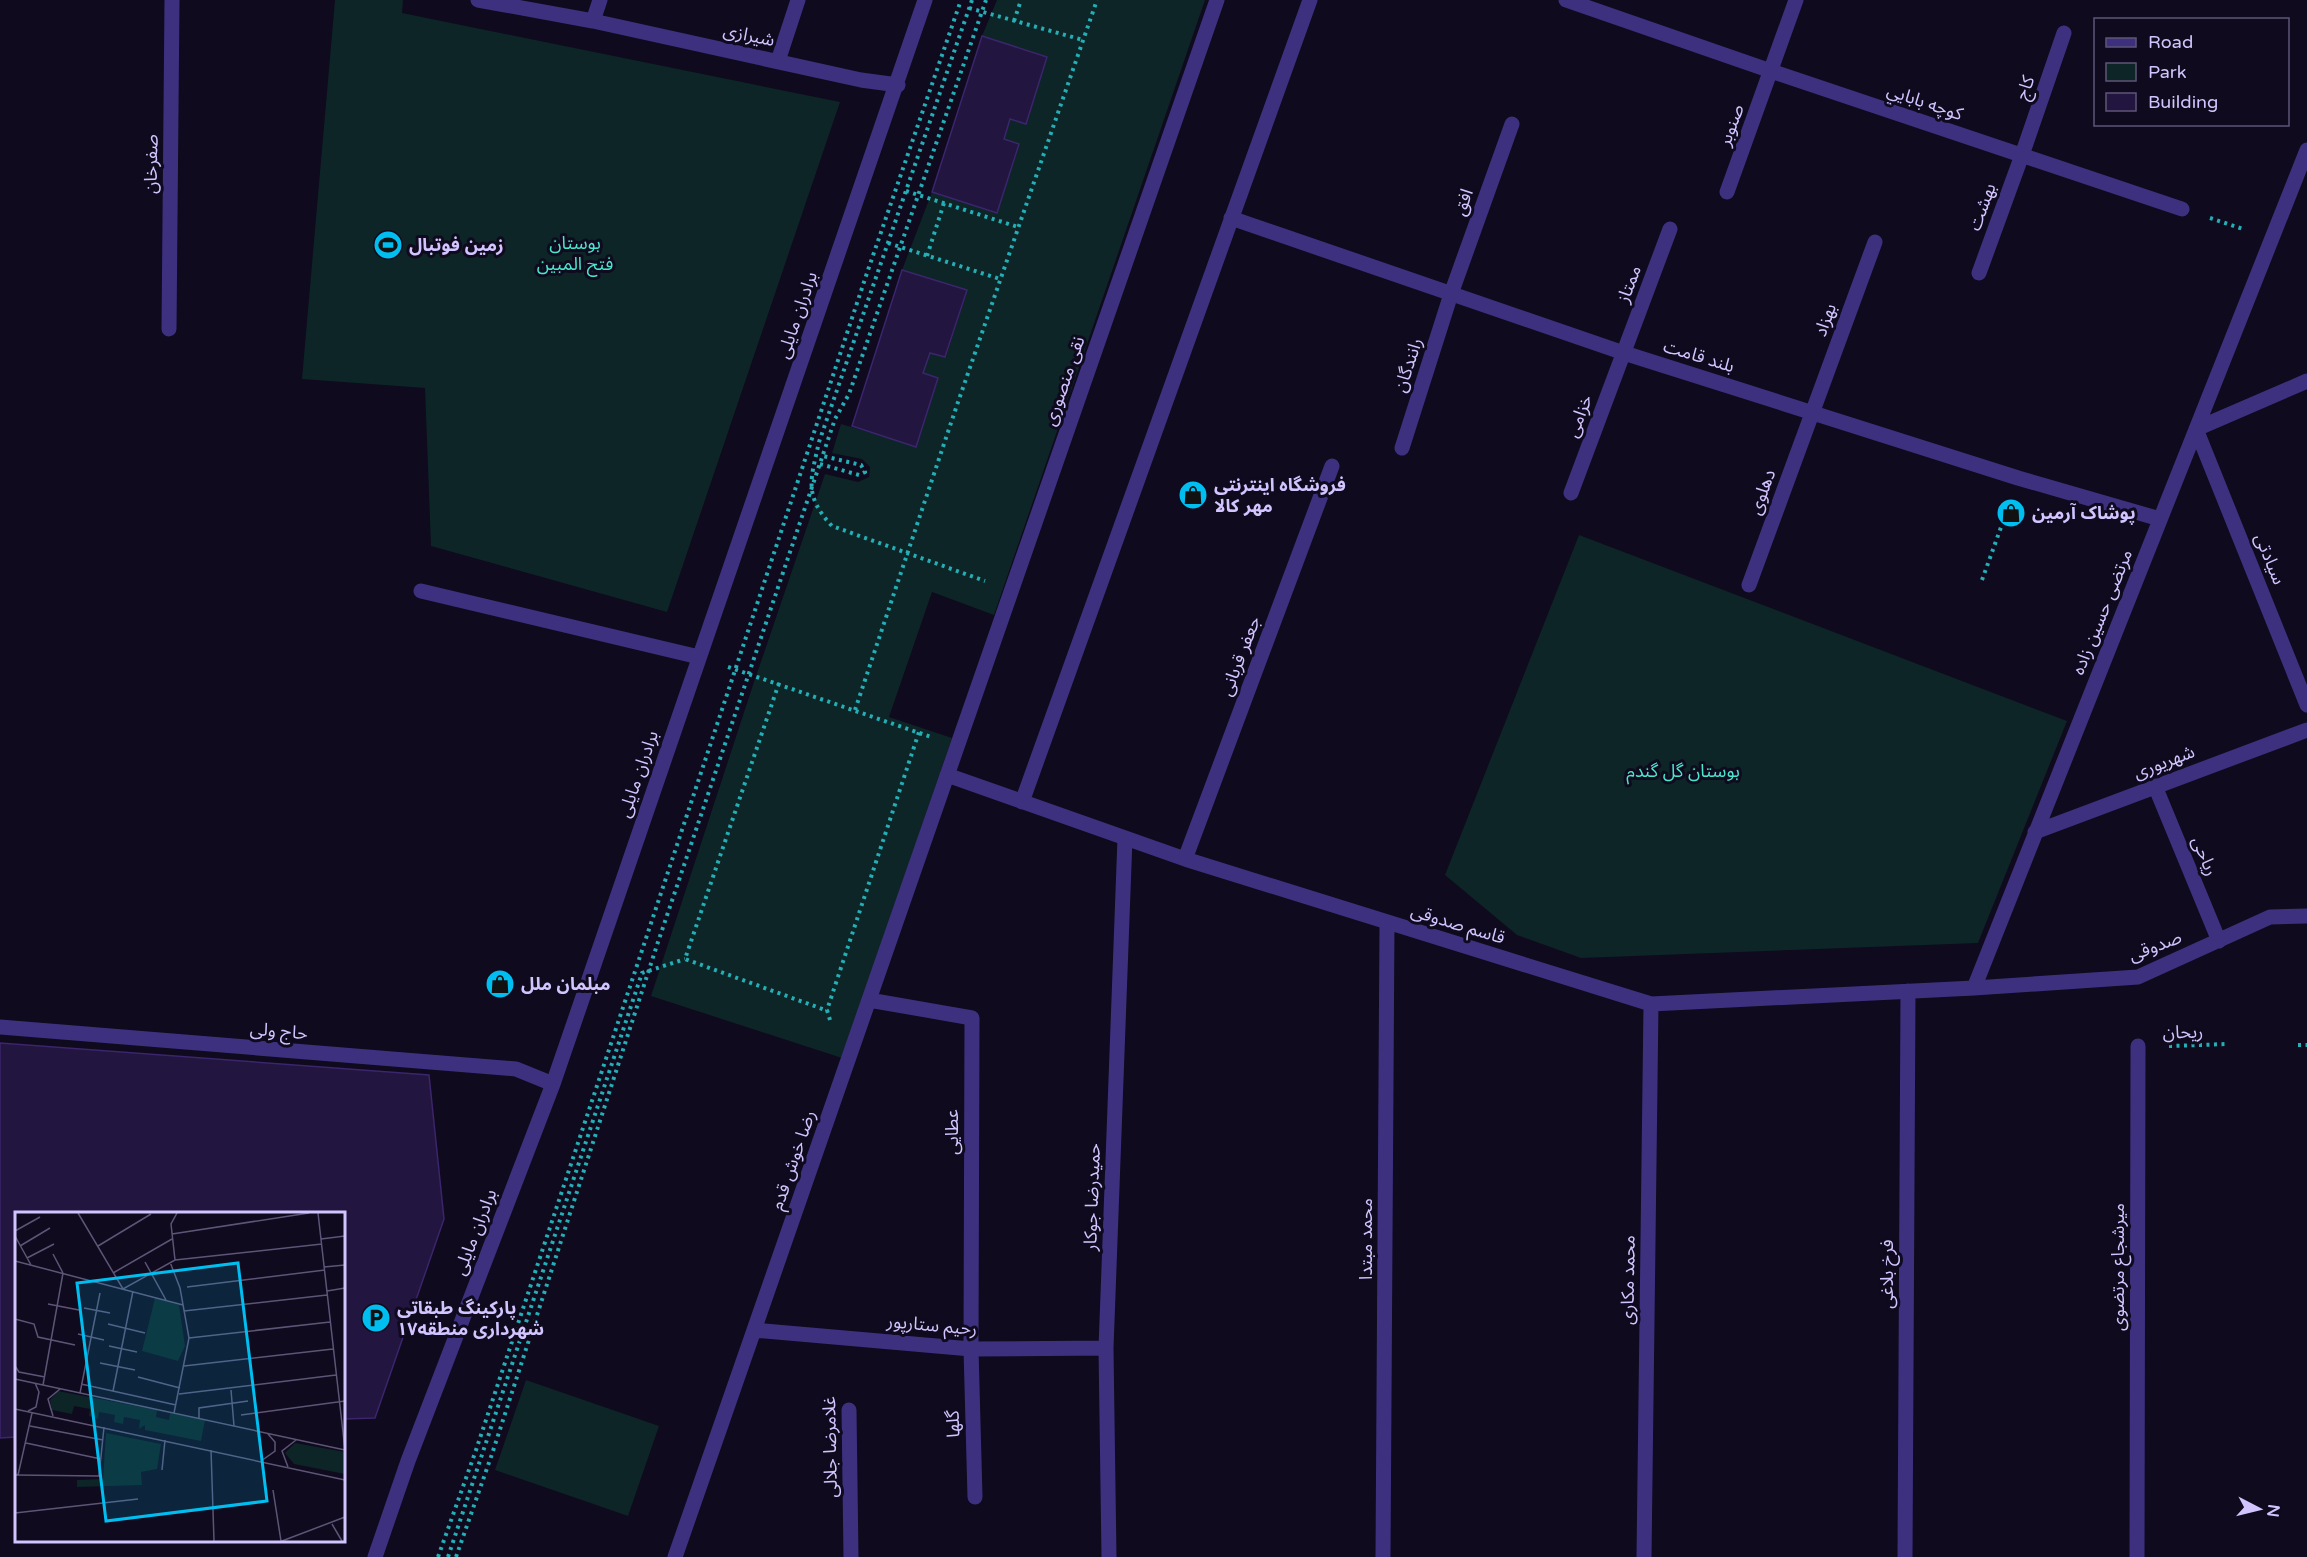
<svg xmlns="http://www.w3.org/2000/svg" width="2307" height="1557" font-family="'Varela Round','Noto Sans Arabic',sans-serif">
	<rect width="100%" height="100%" fill="#0f0a1d"/>
	<path fill="#0d2527" d="M 335,0 L 403,0 L 402,13 L 840,102 L 667,612 L 431,546 L 425,388 L 302,379 Z
		M 997,0 L 1205,0 L 994,615 L 932,592 L 889,717 L 952,738 L 842,1058 L 651,996 L 753,685 L 825,474 L 858,482 L 869,477 L 870,467 L 862,459 L 832,453 L 841,424 L 916,446 L 938,378 L 923,373 L 930,353 L 946,357 L 967,291 L 902,270 L 932,192 L 996,213 L 1004,139 L 1010,119 L 1026,124 L 1047,57 L 982,36 Z
		M 1579,535 L 2067,721 L 1978,943 L 1581,958 L 1517,935 L 1445,875 Z
		M 526,1380 L 659,1426 L 628,1516 L 495,1470 Z"/>
	<path fill="#22153f" stroke="#3b256d" stroke-width="1.5" d="M 982,36 L 1047,57 L 1026,124 L 1010,119 L 1004,139 L 1019,144 L 997,213 L 932,192 Z
		M 902,270 L 967,290 L 945,357 L 930,353 L 923,373 L 938,378 L 916,447 L 852,426 Z
		M 0,1043 L 429,1075 L 444,1219 L 375,1418 L 344,1419 L 344,1214 L 16,1214 L 16,1437 L 0,1438 Z"/>
	<g fill="none" stroke-linecap="round" stroke-linejoin="round">
		<path stroke="#24aeb5" stroke-width="4" stroke-dasharray="3 4.5" stroke-linecap="butt" d="M 972,0 L 819,442 C 811,479 803,495 832,526 L 985,581
			M 969,8 L 1083,40
			M 1014,21 L 1021,0
			M 906,191 L 1018,227
			M 2210,218 L 2243,229
			M 888,243 L 1000,279
			M 927,256 L 944,203
			M 820,464 L 859,475 L 865,472 L 861,465 L 823,456
			M 1982,580 L 2009,505
			M 728,667 L 931,737
			M 779,683 L 685,959 L 828,1011
			M 855,710 L 957,405 L 1097,0
			M 830,1020 L 827,1010 L 919,732
			M 2298,1045 L 2307,1045
			M 2169,1046 L 2228,1044
			M 438,1557 L 476,1450 L 868,270 L 961,0
			M 448,1557 L 642,973 L 685,959
			M 456,1557 L 492,1454 L 657,945 L 835,419 L 849,394 L 986,0"/>
		<path stroke="#3d317f" stroke-width="15" d="M 478,0 L 593,21 L 861,80 L 898,85
			M 1566,0 L 1771,71 L 2182,209
			M 593,21 L 600,0
			M 778,61 L 798,0
			M 1727,192 L 1796,0
			M 1231,218 L 1624,353 L 2018,478 L 2160,519
			M 1979,273 L 2022,155 L 2064,33
			M 169,329 L 172,0
			M 2307,381 L 2196,429 L 2307,705
			M 1402,448 L 1451,294 L 1512,124
			M 1571,493 L 1670,229
			M 1749,585 L 1875,242
			M 421,591 L 699,657
			M 947,775 L 1185,859 L 1651,1004 L 1974,988 L 2138,977 L 2270,917 L 2307,916
			M 2155,786 L 2219,941
			M 1022,802 L 1310,0
			M 2035,832 L 2307,730
			M 1185,859 L 1332,466
			M 1974,988 L 2307,150
			M 869,1000 L 972,1018 L 971,1349 L 975,1497
			M 0,1027 L 516,1069 L 553,1084
			M 754,1330 L 971,1349 L 1106,1348
			M 849,1410 L 851,1557
			M 375,1557 L 408,1461 L 553,1084 L 925,0
			M 675,1557 L 1217,0
			M 1109,1557 L 1106,1348 L 1125,838
			M 1383,1557 L 1387,922
			M 1644,1557 L 1651,1004
			M 1905,1557 L 1908,991
			M 2137,1557 L 2138,1046"/>
	</g>
	<defs>
		<g id="stadium-disc" transform="scale(1.5)"><circle r="9.5" fill="#00bef0" stroke="#0f0a1d"/><path d="M0-5a6.5 5 0 1 0 0 10a6.5 5 0 1 0 0-10ZM-3.5-1.8h7v3.6h-7Z" fill="#111"/></g>
		<g id="shop-disc" transform="scale(1.5)"><circle r="9.5" fill="#00bef0" stroke="#0f0a1d"/><path d="M-5-2.5h2.3a2.7 3.5 0 0 1 5.4 0H5L5.5 6h-11ZM-1.5-2.5h3a1.5 2.3 0 0 0-3 0Z" fill="#111"/></g>
		<g id="parking-disc" transform="scale(1.5)"><circle r="9.5" fill="#00bef0" stroke="#0f0a1d"/><path d="M-3.5-5.5H1a3.5 3.5 0 0 1 0 7H-1V5.5H-3.5ZM-1-3.4V-.6H.8a1.4 1.4 0 0 0 0-2.8Z" fill="#111"/></g>
	</defs>
	<g fill-rule="evenodd">
		<use href="#stadium-disc" x="388" y="245"/>
		<use href="#shop-disc" x="1193" y="495"/>
		<use href="#shop-disc" x="2011" y="513"/>
		<use href="#shop-disc" x="500" y="984"/>
		<use href="#parking-disc" x="376" y="1318"/>
	</g>
	<g text-anchor="middle" stroke-width="6" stroke-linejoin="round" paint-order="stroke">
		<g font-size="18" fill="#d2c5ff" stroke="#0f0a1d">
			<text transform="translate(749 35) rotate(12)" y="6">شیرازی</text>
			<text transform="translate(2025 88) rotate(-71)" y="6">کاج</text>
			<text transform="translate(1925 102) rotate(19)" y="6">كوچه بابايي</text>
			<text transform="translate(1731 125) rotate(-70)" y="6">صنوبر</text>
			<text transform="translate(151 164) rotate(-89)" y="6">صفرخان</text>
			<text transform="translate(1463 202) rotate(-70)" y="6">افق</text>
			<text transform="translate(1982 207) rotate(-70)" y="6">بهشت</text>
			<text transform="translate(1629 284) rotate(-69)" y="6">ممتاز</text>
			<text transform="translate(797 315) rotate(-71)" y="6">برادران مایلی</text>
			<text transform="translate(1825 320) rotate(-70)" y="6">بهزاد</text>
			<text transform="translate(1699 356) rotate(17)" y="6">بلند قامت</text>
			<text transform="translate(1408 365) rotate(-72)" y="6">رانندگان</text>
			<text transform="translate(1064 381) rotate(-71)" y="6">نقی منصوری</text>
			<text transform="translate(1579 416) rotate(-69)" y="6">خزامی</text>
			<text transform="translate(1762 492) rotate(-70)" y="6">دهلوی</text>
			<text transform="translate(2270 559) rotate(68)" y="6">سیادتی</text>
			<text transform="translate(2102 612) rotate(-68)" y="6">مرتضی حسین زاده</text>
			<text transform="translate(1240 656) rotate(-69)" y="6">جعفر قربانی</text>
			<text transform="translate(2164 762) rotate(-21)" y="6">شهریوری</text>
			<text transform="translate(638 774) rotate(-71)" y="6">برادران مایلی</text>
			<text transform="translate(2205 856) rotate(68)" y="6">ریاحی</text>
			<text transform="translate(1458 924) rotate(17)" y="6">قاسم صدوقی</text>
			<text transform="translate(2155 946) rotate(-21)" y="6">صدوقی</text>
			<text transform="translate(279 1031) rotate(5)" y="6">حاج ولی</text>
			<text transform="translate(2183 1032) rotate(-1)" y="6">ریحان</text>
			<text transform="translate(952 1132) rotate(-90)" y="6">عطایی</text>
			<text transform="translate(793 1160) rotate(-71)" y="6">رضا خوش قدم</text>
			<text transform="translate(1092 1197) rotate(-88)" y="6">حمیدرضا جوکار</text>
			<text transform="translate(475 1232) rotate(-69)" y="6">برادران مایلی</text>
			<text transform="translate(1366 1239) rotate(-90)" y="6">محمد مبتدا</text>
			<text transform="translate(2118 1267) rotate(-90)" y="6">میرشجاع مرتضوی</text>
			<text transform="translate(1887 1274) rotate(-90)" y="6">فرخ بلاغی</text>
			<text transform="translate(1628 1280) rotate(-89)" y="6">محمد مکاری</text>
			<text transform="translate(932 1325) rotate(5)" y="6">رحیم ستارپور</text>
			<text transform="translate(953 1424) rotate(-92)" y="6">گلها</text>
			<text transform="translate(830 1447) rotate(-91)" y="6">غلامرضا جلالی</text>
		</g>
		<g font-size="18" fill="#4ae7d0" stroke="#0f0a1d">
			<text x="575" y="249">بوستان<tspan x="575" dy="21">فتح المبین</tspan></text>
			<text x="1683" y="777">بوستان گل گندم</text>
		</g>
		<g font-size="18" font-weight="bold" fill="#d2c5ff" stroke="#0f0a1d" text-anchor="start">
			<text x="409" y="251">زمین فوتبال</text>
			<text x="1214" y="491">فروشگاه اینترنتی<tspan x="1214" dy="21">مهر کالا</tspan></text>
			<text x="2032" y="519">پوشاک آرمین</text>
			<text x="521" y="990">مبلمان ملل</text>
			<text x="397" y="1314">پارکینگ طبقاتی<tspan x="397" dy="21">شهرداری منطقه۱۷</tspan></text>
		</g>
	</g>
	<g transform="translate(15 1212)">
		<rect width="330" height="330" fill="#0f0a1d"/>
		<path d="M 140,86 L 164,93 L 170,134 L 163,149 L 127,139 ZM 43,179 L 142,198 L 141,205 L 154,208 L 155,201 L 190,208 L 186,229 L 130,218 L 130,213 L 124,217 L 125,208 L 109,205 L 108,212 L 99,210 L 100,203 L 84,200 L 83,207 L 74,204 L 75,197 L 59,194 L 57,202 L 37,198 L 35,188 ZM 91,221 L 146,232 L 142,257 L 126,260 L 127,273 L 62,275 L 62,268 L 88,267 ZM 280,231 L 330,240 L 330,262 L 279,252 L 270,241 Z" fill="#0d2527"/>
		<path fill="none" stroke="#5d5577" stroke-width="1.5" d="M 63,1 L 108,77 L 160,48 L 307,32M 303,1 L 330,238M 0,19 L 25,5M 157,22 L 294,1M 0,24 L 16,53M 306,27 L 330,24M 5,34 L 35,16M 83,34 L 136,2M 38,42 L 48,61M 12,46 L 39,32M 160,48 L 156,12 L 162,1M 0,49 L 168,93M 130,50 L 151,88M 155,50 L 165,76 L 174,126 L 159,201M 309,55 L 330,53M 98,61 L 157,27M 172,75 L 310,58M 312,79 L 330,76M 33,92 L 64,98M 69,96 L 95,101M 169,99 L 312,83M 0,107 L 19,112 L 23,125 L 60,133M 93,112 L 130,121M 63,122 L 89,128M 174,126 L 315,110M 94,134 L 122,140M 85,151 L 120,158M 0,154 L 4,160 L 30,165M 169,154 L 318,137M 123,165 L 165,176M 0,167 L 330,238M 66,172 L 161,193M 28,173 L 48,61M 216,178 L 219,214M 98,179 L 118,79M 65,181 L 85,81M 164,182 L 321,163M 0,197 L 330,268M 13,199 L 21,195 L 24,180 L 20,171M 226,203 L 330,189M 38,204 L 33,187 L 45,177M 184,206 L 184,196 L 233,189M 15,214 L 88,228M 11,231 L 86,247M 196,238 L 199,329M 246,249 L 260,239 L 260,230 L 253,222M 273,255 L 267,239 L 281,228M 147,258 L 150,228M 0,263 L 84,264 L 89,215M 3,263 L 17,201M 258,278 L 266,329M 0,301 L 123,287M 317,312 L 327,329M 267,329 L 330,305"/>
		<path fill="#00bef0" fill-opacity="0.15" stroke="#00bef0" stroke-width="3" d="M 223,51 L 252,289 L 91,309 L 62,71 Z"/>
		<rect width="330" height="330" fill="none" stroke="#d2c5ff" stroke-width="3"/>
	</g>
	<rect x="2094" y="18" width="195" height="108" fill="#0f0a1d" stroke="#5d5577" stroke-width="1.5"/>
	<rect x="2106" y="38" width="30" height="9" fill="#3d317f" stroke="#5d5577" stroke-width="1.5"/>
	<text x="2148" y="48" font-size="18" fill="#d2c5ff">Road</text>
	<rect x="2106" y="63" width="30" height="18" fill="#0d2527" stroke="#5d5577" stroke-width="1.5"/>
	<text x="2148" y="78" font-size="18" fill="#d2c5ff">Park</text>
	<rect x="2106" y="93" width="30" height="18" fill="#22153f" stroke="#5d5577" stroke-width="1.5"/>
	<text x="2148" y="108" font-size="18" fill="#d2c5ff">Building</text>
	<g transform="translate(2259 1509) rotate(97)" stroke="#0f0a1d" stroke-width="4.5" paint-order="stroke">
	<path d="M0-4.5L10 22L0 15L-10 22Z" fill="#d2c5ff"/>
	<text y="-9" font-size="16" font-weight="bold" text-anchor="middle" fill="#d2c5ff">N</text>
	</g>
</svg>
